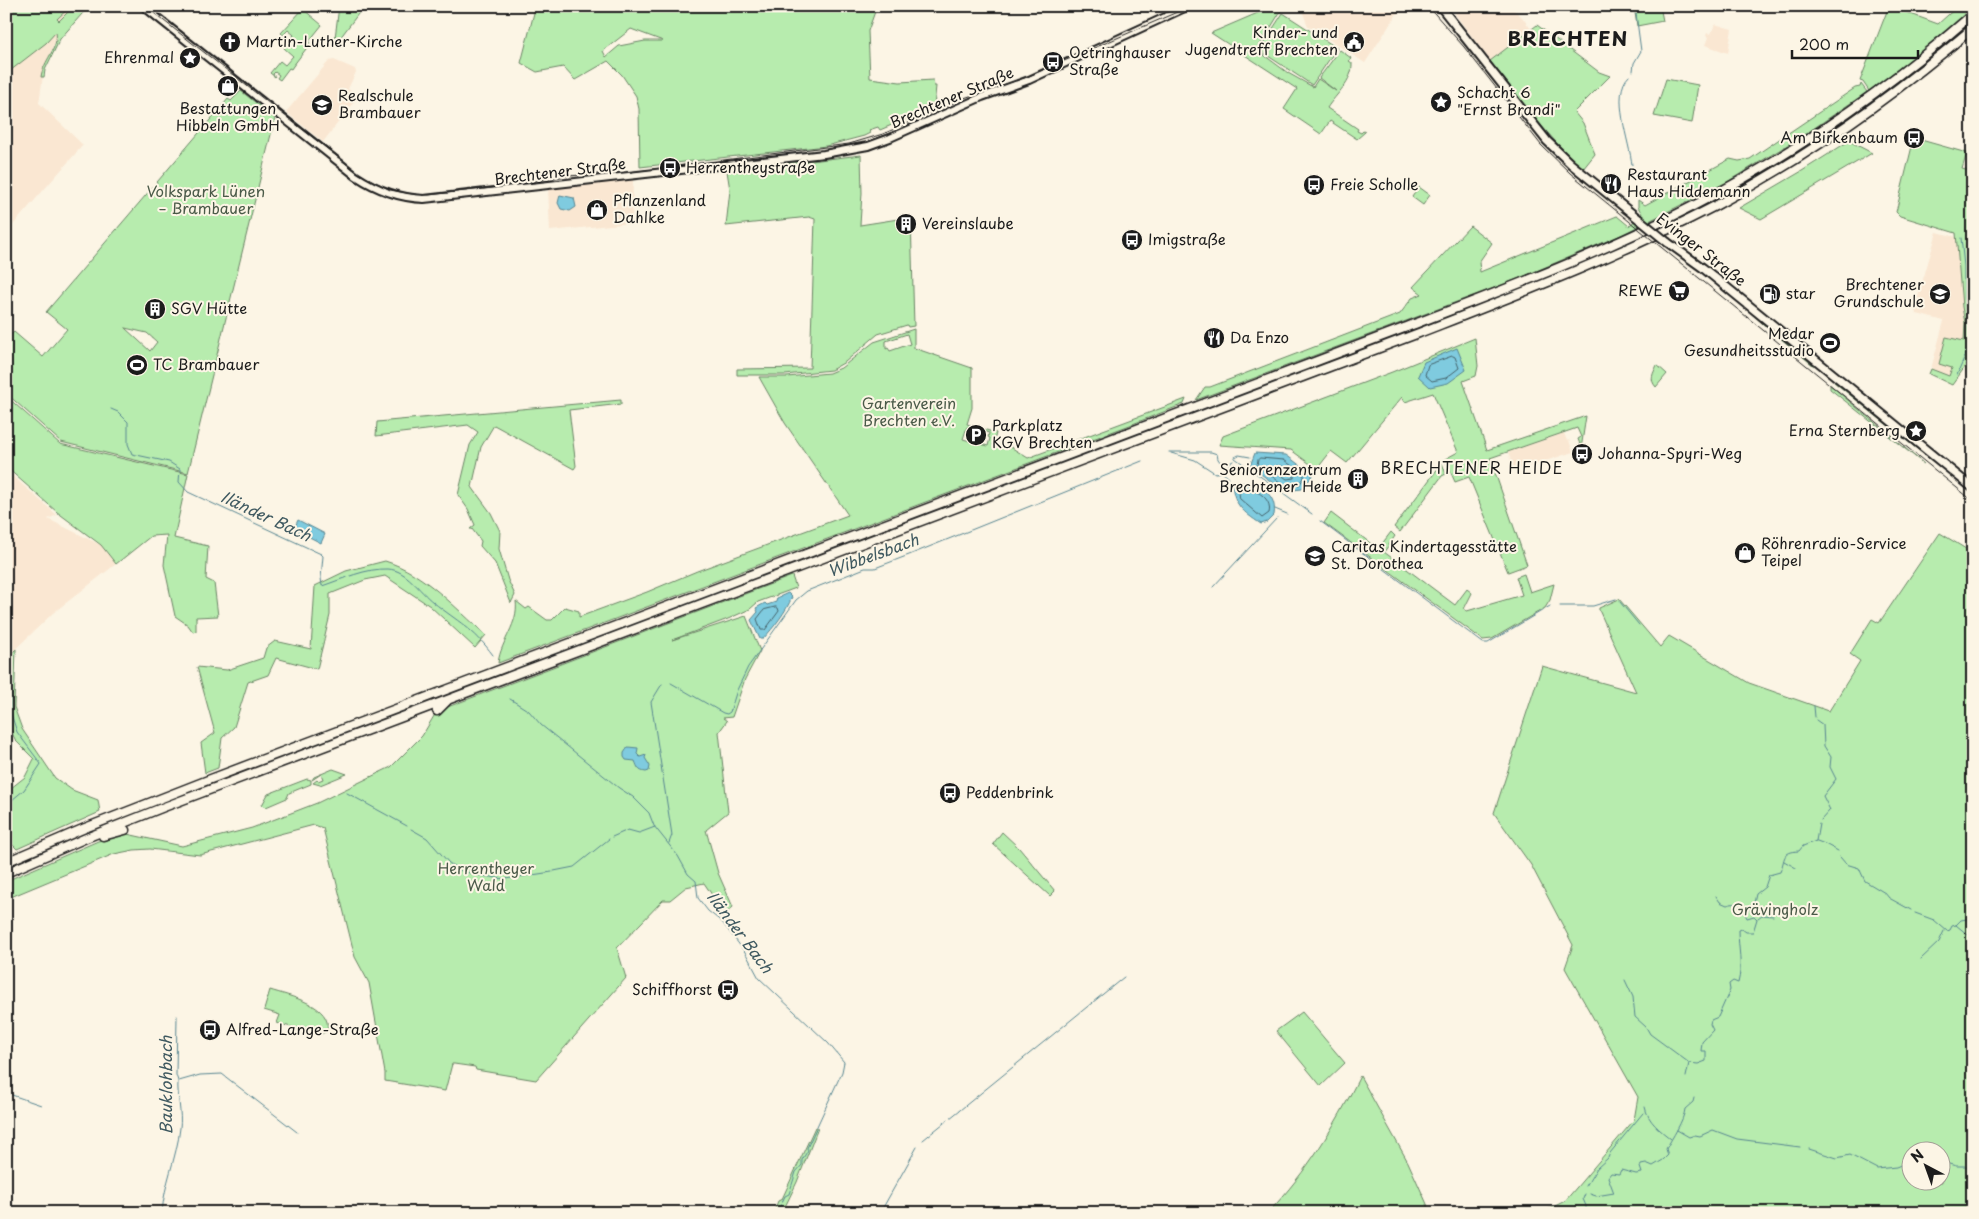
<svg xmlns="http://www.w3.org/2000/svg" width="1979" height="1219" font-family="'Playpen Sans',sans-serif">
	<rect width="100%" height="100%" fill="#fcf5e5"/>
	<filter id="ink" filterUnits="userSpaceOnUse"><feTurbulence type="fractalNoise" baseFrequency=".02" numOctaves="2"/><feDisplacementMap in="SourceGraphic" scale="10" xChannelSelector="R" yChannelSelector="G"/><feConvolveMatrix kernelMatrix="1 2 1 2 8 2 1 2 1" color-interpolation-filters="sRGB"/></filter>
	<g filter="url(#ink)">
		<path fill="#fae7d2" d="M 6,6 L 85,6 L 58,34 L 44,69 L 39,103 L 83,145 L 6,233 Z
			M 1300,6 L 1402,6 L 1365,63 L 1308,26 Z
			M 1459,6 L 1510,6 L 1522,17 L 1531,29 L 1490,61 L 1455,14 Z
			M 1715,24 L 1732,29 L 1728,53 L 1705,45 L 1708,37 L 1706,36 L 1707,33 L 1711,34 Z
			M 334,60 L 355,69 L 356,72 L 348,89 L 358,97 L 323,142 L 286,112 L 329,61 Z
			M 633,180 L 632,223 L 550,231 L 548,188 Z
			M 1937,232 L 1956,237 L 1962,307 L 1965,323 L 1964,341 L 1949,376 L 1931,369 L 1944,321 L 1917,314 L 1914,310 Z
			M 1564,433 L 1567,441 L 1569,440 L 1573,452 L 1518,470 L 1513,467 L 1508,452 Z
			M 6,470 L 57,515 L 48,519 L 101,545 L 116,564 L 53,613 L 6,658 Z"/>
		<path fill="#b7ecae" stroke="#6a8465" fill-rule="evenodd" d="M 10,6 L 71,6 L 57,19 L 59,21 L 74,6 L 89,6 L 60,39 L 45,70 L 44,77 L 41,77 C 43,61 59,48 56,32 L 46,43 L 6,74 L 6,10 Z
			M 339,6 L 364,6 L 334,46 Z
			M 533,6 L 877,6 L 868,31 L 870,78 L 900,82 L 933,80 L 934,86 L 936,86 L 934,107 L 880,130 L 878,127 L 869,130 L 870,133 L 864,136 L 826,146 L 640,167 L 639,109 L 636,96 L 622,75 L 608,61 L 575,80 L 563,67 L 537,72 L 521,63 L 535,9 ZM 631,29 L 663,41 L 645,41 L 619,46 L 606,57 L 603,51 Z
			M 1274,6 L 1283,6 L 1282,9 L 1257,50 L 1288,73 L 1313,87 L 1318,79 L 1336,91 L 1319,78 L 1340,50 L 1351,58 L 1349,61 L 1352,63 C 1353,81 1336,94 1327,108 L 1358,129 L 1357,131 L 1361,133 L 1363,131 L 1365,132 L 1357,139 L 1330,121 L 1321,134 L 1284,109 L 1297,89 L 1211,33 Z
			M 1634,6 L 1660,6 L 1663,21 L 1637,26 Z
			M 1889,6 L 1938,24 L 1958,6 L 1973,7 L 1918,54 L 1869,91 L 1863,82 L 1860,81 Z
			M 303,9 L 322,25 L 310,40 L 309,45 L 293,66 L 291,69 L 289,68 L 280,80 L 277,78 L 279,75 L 275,72 L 273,74 L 275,77 L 270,73 L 280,61 L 285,65 L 293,56 L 284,48 L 294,35 L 288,30 L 283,35 L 281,33 Z
			M 1283,13 L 1337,48 L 1312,85 L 1259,50 Z
			M 1537,25 L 1599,72 L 1610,76 L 1574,112 L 1583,123 L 1595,154 L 1583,169 C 1547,137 1520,98 1490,61 Z
			M 1666,79 L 1698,85 L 1692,123 L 1654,116 Z
			M 1861,84 L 1867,92 L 1804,135 L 1727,182 L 1621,235 L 1515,280 L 1196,400 L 1205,387 L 1210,387 L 1400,314 L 1412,298 L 1422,294 L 1413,287 L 1470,226 L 1492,243 L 1479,262 L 1480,272 L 1617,216 L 1629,226 L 1642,214 L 1638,207 L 1638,200 L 1645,205 L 1730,159 L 1739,161 L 1750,159 L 1855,88 L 1860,87 Z
			M 241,91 L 275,118 L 188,473 L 61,442 L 6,393 L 6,339 L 14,332 L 43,357 L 67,329 L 46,312 L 228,99 L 231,101 ZM 125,328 L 147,333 L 157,342 L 150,351 Z
			M 1914,138 L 1967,153 L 1962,169 L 1973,172 L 1971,264 L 1973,266 L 1973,356 L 1952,385 L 1929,374 L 1931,369 L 1949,376 L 1952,368 L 1939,364 L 1946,337 L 1964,341 L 1965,323 L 1962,307 L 1956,233 L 1900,216 L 1896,212 Z
			M 1849,141 L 1872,153 L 1761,219 L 1739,208 L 1802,171 Z
			M 861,155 L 862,193 L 860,225 L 911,217 L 914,326 L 908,327 L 907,325 L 878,334 L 845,362 L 831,370 L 785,375 L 737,375 L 737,369 L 810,368 L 815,219 L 809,217 L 726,226 L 730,190 L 727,171 Z
			M 1419,187 L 1430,195 L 1423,205 L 1412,197 Z
			M 1732,295 L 1794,347 L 1814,366 L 1763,324 Z
			M 914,329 L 914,348 L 972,368 L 972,408 L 967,424 L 996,433 L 993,445 L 1000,447 L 1001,441 L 1028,458 L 1186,399 L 1184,404 L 1130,425 L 498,663 C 501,640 519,624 516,601 L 526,609 L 529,607 L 547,620 L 552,620 L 565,607 L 579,611 L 579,617 L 647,592 L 697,571 L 848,515 L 785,423 L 759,377 L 787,377 L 829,373 L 841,368 L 874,342 ZM 907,334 L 910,344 L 890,351 L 888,348 L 886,349 L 886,341 ZM 967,427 L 977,430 L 978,433 L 979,430 L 989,433 L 988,437 L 990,438 L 988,446 L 963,439 Z
			M 1475,338 L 1478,366 L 1476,376 L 1463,381 L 1487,450 L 1586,416 L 1581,449 L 1578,449 L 1581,447 L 1578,439 L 1581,437 L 1577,428 L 1490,458 L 1527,565 L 1508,572 L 1469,477 L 1455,482 L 1445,459 L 1458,452 L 1433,393 L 1405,402 L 1402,397 L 1347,463 L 1331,451 L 1317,469 L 1291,450 L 1219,445 L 1223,436 L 1392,372 Z
			M 1657,365 L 1667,374 L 1656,387 C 1649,379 1653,374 1657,365 Z
			M 1835,381 L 1933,460 L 1932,461 L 1834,382 Z
			M 1830,385 L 1924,464 L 1830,389 Z
			M 6,396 L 60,444 L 188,474 L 174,538 L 208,546 L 206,579 L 214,583 L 218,616 L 196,617 L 196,631 L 193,632 L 188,625 L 175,616 L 164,565 L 167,535 L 151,536 L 116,564 L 101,545 L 57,512 L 6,467 Z
			M 621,400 L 621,404 L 569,410 L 576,466 L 574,469 L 494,425 L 481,447 L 472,487 L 491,513 L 500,531 L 499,549 L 508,580 L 515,595 L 511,603 L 495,563 L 480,546 L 481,541 L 472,529 L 470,529 L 475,525 L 468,509 L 458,495 L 470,445 L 478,432 L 468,425 L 376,436 L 377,422 Z
			M 1442,463 L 1446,474 L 1442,476 L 1400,532 L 1394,527 Z
			M 1331,513 L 1378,549 L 1391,532 L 1395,536 L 1384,552 L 1455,605 L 1467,589 L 1472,593 L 1464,609 L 1467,611 L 1522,595 L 1516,577 L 1524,574 L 1530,592 L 1554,584 L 1550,600 L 1545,608 L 1492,639 L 1483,640 L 1324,523 Z
			M 1940,533 L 1966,549 L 1973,540 L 1973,1213 L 1541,1213 L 1565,1201 L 1634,1120 L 1638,1097 L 1565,968 L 1573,945 L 1531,865 L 1494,813 L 1542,666 L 1636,692 L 1599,610 L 1599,608 L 1619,599 L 1660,647 L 1669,636 L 1749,683 L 1829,711 L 1860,661 L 1850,654 L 1872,619 L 1879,623 ZM 1912,1152 L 1942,1152 L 1942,1182 L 1912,1182 Z
			M 385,561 C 425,573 455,608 486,635 L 475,648 L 430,606 L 385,576 L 365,580 L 330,594 L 330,615 L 317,669 L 276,658 L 268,675 L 248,682 L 234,727 L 222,738 L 218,768 L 205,773 L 201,743 L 215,733 L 197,667 L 227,670 L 263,658 L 266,648 L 275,641 L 311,649 L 315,586 L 346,571 Z
			M 792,576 L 796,588 L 758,602 L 750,609 L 728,619 L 672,640 L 746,616 L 760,651 L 745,679 L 732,717 L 723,718 L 727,721 L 719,732 L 728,812 L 706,830 L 718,873 L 733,907 L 725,914 L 704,883 L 686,887 L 670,900 L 663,900 L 617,948 L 626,978 L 536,1080 L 476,1070 L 475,1067 L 454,1064 L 452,1064 L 445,1091 L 385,1081 L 385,1073 L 369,983 L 355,957 L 323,828 L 314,825 L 200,855 L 150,849 L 134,850 L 114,854 L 6,899 L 6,881 L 98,841 L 127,834 L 182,846 L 252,828 L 317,803 L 391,767 L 422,736 L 437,711 Z
			M 16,649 L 14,707 L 22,729 L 55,778 L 72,790 L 98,800 L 100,812 L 17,849 L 13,845 L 6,848 L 6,792 L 25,777 L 34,759 L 16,741 L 6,722 L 6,659 Z
			M 333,769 L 347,774 L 320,785 L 313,783 L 317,780 L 318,781 L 323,779 L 321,774 L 312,780 L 314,777 Z
			M 307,779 L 311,780 L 311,784 L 289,793 L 287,798 L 266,807 L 262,805 L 268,794 Z
			M 1002,832 L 1019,848 L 1055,891 L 1050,896 L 993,844 Z
			M 270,990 C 289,996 333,1005 327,1031 L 319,1035 L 277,1023 L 280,1015 L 264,1010 Z
			M 1302,1012 L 1345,1063 L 1321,1086 L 1276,1031 Z
			M 1360,1076 L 1408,1162 L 1431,1213 L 1268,1213 C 1308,1170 1334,1128 1360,1076 Z
			M 815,1127 L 818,1128 L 797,1182 L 782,1213 L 773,1213 L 778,1201 L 782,1199 Z"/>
		<path fill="#7fcbdf" stroke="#578591" d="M 560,195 L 574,198 L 576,207 L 570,211 L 561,209 L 558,203 Z
			M 1457,348 L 1466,370 L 1448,383 L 1430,387 L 1418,376 L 1424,362 Z
			M 1255,453 L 1286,455 L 1313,475 L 1302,489 L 1284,491 L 1250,466 Z
			M 1235,482 C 1255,483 1278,491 1274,515 L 1267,522 L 1261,524 C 1243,512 1234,505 1232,484 Z
			M 298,520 L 325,534 L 321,543 L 294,529 Z
			M 788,593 L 792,597 C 786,612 774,627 763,639 L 760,639 L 751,620 L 758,612 L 756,608 L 765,603 L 767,605 L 776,602 L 777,598 Z
			M 628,747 L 638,748 L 637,754 L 640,757 L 646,755 L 645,758 L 650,766 L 649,771 L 646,772 C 638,771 638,768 635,761 L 626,760 L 624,757 L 624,753 Z"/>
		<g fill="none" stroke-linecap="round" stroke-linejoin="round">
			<path stroke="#44626a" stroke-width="1" d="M 1453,356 L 1455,357 L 1459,368 L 1446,378 L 1432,381 L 1425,375 L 1428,365 Z
				M 1260,458 L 1284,460 L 1304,475 L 1304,478 L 1299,485 L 1285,486 L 1257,465 L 1258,460 Z
				M 1276,466 L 1282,466 L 1294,475 L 1294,478 L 1287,479 L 1274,470 Z
				M 1239,488 C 1253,487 1273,497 1269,513 L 1262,518 L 1240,499 Z
				M 776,607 L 778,608 L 779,611 L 765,630 L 761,630 L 757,619 L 764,610 Z"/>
			<path stroke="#578591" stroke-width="1" d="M 1633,71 L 1634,63 L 1641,51 L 1635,6
				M 1629,76 C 1610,94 1630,142 1632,165
				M 1971,227 L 1973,217
				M 1957,375 L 1971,343 L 1964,298 L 1964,266 L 1961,238
				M 111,409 L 118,412 L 128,422 L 128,444 L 132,454 L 169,462 L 180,469 L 179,482 L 188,492 L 321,554 L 323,556 L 321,578 L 322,586 C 343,579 366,568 388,569 C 407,570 419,591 433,602 C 458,622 473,628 493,655
				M 1169,452 L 1211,452 L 1217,454 L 1218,459 L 1221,463 L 1228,464 L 1233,461
				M 1171,453 L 1195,460 L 1215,473 L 1222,472 L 1229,478
				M 1235,457 L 1239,455 L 1250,457
				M 1235,458 L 1312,514
				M 1275,509 L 1287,514
				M 1320,521 L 1483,643 L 1488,643 L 1550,606
				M 1213,587 L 1277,518
				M 1620,602 L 1639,625
				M 1560,606 L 1593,606 L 1616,599
				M 671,683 L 723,713 L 727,714 L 730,712 L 737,690 L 748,667 L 796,600 L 807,591 L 865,568 L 875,568 L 909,555 L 1142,461
				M 662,684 L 651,702 L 672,835 L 669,843
				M 510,699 L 529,711 L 541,725 L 619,788 L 633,797 L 649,813 L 654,826 L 678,856 L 688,874 L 696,881 L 698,898 L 708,911 L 722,922 L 745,952 L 759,978 L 828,1043 L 844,1062 L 842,1072 L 807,1148 L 808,1150 L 802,1160 L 802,1165 L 796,1172 L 789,1194 L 785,1196 L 777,1213
				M 1814,706 L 1815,717
				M 1816,720 L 1823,725 L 1824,746 L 1831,757 L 1830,767 L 1836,779 L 1823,796 L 1830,810 L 1821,820
				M 347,793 L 407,826
				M 6,805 L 24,790 L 41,764 L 17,732 L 10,711 L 12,682 L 9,659
				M 411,829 L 427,838 L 449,863 L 461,871
				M 612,837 L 628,830 L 639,833 L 655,827
				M 1816,841 L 1819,824
				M 1817,841 L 1825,844 L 1838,851
				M 1840,857 L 1846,864 L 1859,868 L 1865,881 L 1885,893 L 1889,898 L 1911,910
				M 1784,861 L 1796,868
				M 554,871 L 574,867 L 609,839
				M 466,872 L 473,874
				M 476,875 L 505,879 L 552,872
				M 1716,896 L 1720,902 L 1727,905 C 1736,902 1741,904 1747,912
				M 1915,913 L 1934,920 L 1947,931 L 1950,930 L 1952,926 L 1956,925 L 1961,920 L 1973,918
				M 1758,918 L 1762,915 L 1773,916
				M 1956,925 L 1973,939
				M 1921,959 L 1939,942 L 1944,931
				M 1625,980 L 1633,997 L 1635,1017 L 1646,1027 L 1650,1034 L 1688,1062
				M 1686,1077 L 1689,1063 L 1698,1064 L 1706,1061 L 1706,1051 L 1701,1051 L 1702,1042 L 1713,1030 L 1710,1024 L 1711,1020 L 1718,1017 L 1730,990 L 1729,984 L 1733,981 L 1738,983 C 1743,965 1738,948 1738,930 L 1742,929 L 1746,932 L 1753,932 L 1757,919 L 1754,916 L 1747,918 L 1745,914 L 1754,903 L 1756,894 L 1765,887 L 1769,875 L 1780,872 C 1786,858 1781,852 1799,851 L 1803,846 L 1816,841
				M 179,1081 L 200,1075 L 222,1074 L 297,1132
				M 6,1093 L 41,1105
				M 1645,1107 C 1648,1122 1660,1130 1671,1139
				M 1677,1130 L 1689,1137 L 1695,1135 L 1700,1136 L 1713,1130 L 1737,1139 L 1800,1147
				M 923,1140 L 1124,977
				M 1809,1149 L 1837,1158 L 1850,1155 L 1877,1169 L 1896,1167 L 1908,1162 L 1912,1163
				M 1942,1162 L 1956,1166 L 1973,1166
				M 1586,1186 L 1597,1168 L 1608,1158 L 1610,1153 L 1643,1113
				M 1585,1194 L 1583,1199 L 1586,1206 L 1586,1213
				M 1590,1194 L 1596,1196 L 1614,1193 L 1608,1177 L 1611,1173 L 1619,1174 L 1621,1170 L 1636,1174 L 1642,1173 L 1640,1167 L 1641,1164 L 1646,1163 L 1653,1166 L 1663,1160 L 1668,1155 L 1666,1149 C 1672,1138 1684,1120 1685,1109 L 1693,1102 L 1694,1098
				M 162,1213 C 164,1184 177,1157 180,1128 C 182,1113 177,1097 178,1081 L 176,1075 L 177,1016
				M 880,1213 L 917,1147"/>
			<g stroke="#1c1c1c" stroke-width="10">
				<path id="secondary" d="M 143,6 L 356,176 C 377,190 398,198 424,199 L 824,154 L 868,146 L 890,138 L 982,97 L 1029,80 L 1189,6"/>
			</g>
			<g stroke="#1c1c1c" stroke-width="11">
				<path id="primary" d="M 1440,6 L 1547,141 L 1571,164 L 1640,220
					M 1667,242 L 1703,268 L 1973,488"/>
			</g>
			<g stroke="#1c1c1c" stroke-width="11">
				<path id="highway" d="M 437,711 L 448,700
					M 103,836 L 125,830
					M 6,862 L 85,828 L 208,780 L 1404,328 C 1501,291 1600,254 1693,206 C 1794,154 1887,89 1973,14
					M 6,873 L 86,838 L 164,807 L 1419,333 C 1519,294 1619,256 1715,206 C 1808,157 1893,96 1973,28"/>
			</g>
			<use href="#secondary" stroke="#fcf5e5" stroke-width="6"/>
			<use href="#primary" stroke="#fcf5e5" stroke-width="7"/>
			<use href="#highway" stroke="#fcf5e5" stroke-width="8"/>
			<path stroke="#1c1c1c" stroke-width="1" d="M 145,6 L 358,173 L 390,190 L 412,194 L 429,195 L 493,188 L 567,176 L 630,172 L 849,144 L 883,134 L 964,98 L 1027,77 L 1191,6
				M 1428,6 L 1464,47 L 1541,145 L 1570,173 L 1973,501"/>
			<g stroke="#1c1c1c" stroke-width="11" stroke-linecap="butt">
				<path id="primary-bridge" d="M 1640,220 L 1667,242"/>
			</g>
			<use href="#primary-bridge" stroke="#fcf5e5" stroke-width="7"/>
		</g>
	</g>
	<defs>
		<g id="church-disc" transform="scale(1.125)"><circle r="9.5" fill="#1c1c1c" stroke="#fcf5e5"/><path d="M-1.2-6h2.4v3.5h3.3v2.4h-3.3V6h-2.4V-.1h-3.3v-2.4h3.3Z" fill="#fff"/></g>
		<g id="civic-disc" transform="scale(1.125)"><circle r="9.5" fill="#1c1c1c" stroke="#fcf5e5"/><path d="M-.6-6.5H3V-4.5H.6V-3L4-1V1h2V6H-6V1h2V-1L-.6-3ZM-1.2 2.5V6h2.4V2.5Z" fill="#fff"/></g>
		<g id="sight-disc" transform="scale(1.125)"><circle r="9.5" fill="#1c1c1c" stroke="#fcf5e5"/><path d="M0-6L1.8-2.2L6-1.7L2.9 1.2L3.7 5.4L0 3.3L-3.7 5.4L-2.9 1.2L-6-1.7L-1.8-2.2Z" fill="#fff"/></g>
		<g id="bus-disc" transform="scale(1.125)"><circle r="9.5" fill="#1c1c1c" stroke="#fcf5e5"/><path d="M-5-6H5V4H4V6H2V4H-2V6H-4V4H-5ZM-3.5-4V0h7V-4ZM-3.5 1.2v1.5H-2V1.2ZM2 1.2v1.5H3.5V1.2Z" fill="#fff"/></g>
		<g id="shop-disc" transform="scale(1.125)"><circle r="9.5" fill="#1c1c1c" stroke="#fcf5e5"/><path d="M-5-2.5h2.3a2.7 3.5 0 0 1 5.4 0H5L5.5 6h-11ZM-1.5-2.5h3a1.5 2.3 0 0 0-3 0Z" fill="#fff"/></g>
		<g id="school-disc" transform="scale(1.125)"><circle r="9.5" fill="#1c1c1c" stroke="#fcf5e5"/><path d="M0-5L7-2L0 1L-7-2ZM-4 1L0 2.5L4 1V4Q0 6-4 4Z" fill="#fff"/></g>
		<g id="restaurant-disc" transform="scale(1.125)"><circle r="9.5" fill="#1c1c1c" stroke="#fcf5e5"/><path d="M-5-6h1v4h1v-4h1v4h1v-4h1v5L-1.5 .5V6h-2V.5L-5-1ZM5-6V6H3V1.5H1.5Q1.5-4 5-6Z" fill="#fff"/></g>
		<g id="building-disc" transform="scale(1.125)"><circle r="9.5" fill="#1c1c1c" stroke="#fcf5e5"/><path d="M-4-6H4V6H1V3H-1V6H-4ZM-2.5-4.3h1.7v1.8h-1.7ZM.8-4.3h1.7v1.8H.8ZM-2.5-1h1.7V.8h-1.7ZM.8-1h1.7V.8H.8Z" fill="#fff"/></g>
		<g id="supermarket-disc" transform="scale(1.125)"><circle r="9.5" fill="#1c1c1c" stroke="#fcf5e5"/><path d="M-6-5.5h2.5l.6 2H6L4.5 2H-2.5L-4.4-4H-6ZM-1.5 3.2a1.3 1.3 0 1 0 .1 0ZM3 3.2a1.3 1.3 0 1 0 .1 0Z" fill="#fff"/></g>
		<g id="fuel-disc" transform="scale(1.125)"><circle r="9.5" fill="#1c1c1c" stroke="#fcf5e5"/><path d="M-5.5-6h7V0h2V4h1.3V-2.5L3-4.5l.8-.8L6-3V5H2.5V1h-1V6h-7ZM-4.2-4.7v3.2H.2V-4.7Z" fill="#fff"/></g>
		<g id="stadium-disc" transform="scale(1.125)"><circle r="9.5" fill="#1c1c1c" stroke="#fcf5e5"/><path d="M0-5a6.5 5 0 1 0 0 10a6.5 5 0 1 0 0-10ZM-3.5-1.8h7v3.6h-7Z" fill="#fff"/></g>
		<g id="parking-disc" transform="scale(1.125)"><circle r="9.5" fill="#1c1c1c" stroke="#fcf5e5"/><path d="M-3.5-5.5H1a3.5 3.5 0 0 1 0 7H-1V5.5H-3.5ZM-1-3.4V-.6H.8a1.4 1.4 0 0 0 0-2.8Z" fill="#fff"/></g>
	</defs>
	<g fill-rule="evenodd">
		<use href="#church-disc" x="230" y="42"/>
		<use href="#civic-disc" x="1354" y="42"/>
		<use href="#sight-disc" x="190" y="58"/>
		<use href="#bus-disc" x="1053" y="62"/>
		<use href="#shop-disc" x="228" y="86"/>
		<use href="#sight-disc" x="1441" y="102"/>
		<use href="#school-disc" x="322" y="105"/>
		<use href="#bus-disc" x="1914" y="138"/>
		<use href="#bus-disc" x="670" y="168"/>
		<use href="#restaurant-disc" x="1611" y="184"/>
		<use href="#bus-disc" x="1314" y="185"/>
		<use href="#shop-disc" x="597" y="210"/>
		<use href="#building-disc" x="906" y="224"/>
		<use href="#bus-disc" x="1132" y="240"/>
		<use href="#supermarket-disc" x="1679" y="291"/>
		<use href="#fuel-disc" x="1770" y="294"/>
		<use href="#school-disc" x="1940" y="294"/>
		<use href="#building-disc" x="155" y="309"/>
		<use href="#restaurant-disc" x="1214" y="338"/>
		<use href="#stadium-disc" x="1830" y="343"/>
		<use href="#stadium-disc" x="137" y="365"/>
		<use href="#sight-disc" x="1916" y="431"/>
		<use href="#parking-disc" x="976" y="435"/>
		<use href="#bus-disc" x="1582" y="454"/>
		<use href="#building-disc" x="1358" y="479"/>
		<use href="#shop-disc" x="1745" y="553"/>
		<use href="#school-disc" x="1315" y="556"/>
		<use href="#bus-disc" x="950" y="793"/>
		<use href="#bus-disc" x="728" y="990"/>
		<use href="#bus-disc" x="210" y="1030"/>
	</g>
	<g text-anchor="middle" stroke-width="4" stroke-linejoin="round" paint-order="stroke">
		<g font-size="15" fill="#1c1c1c" stroke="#fcf5e5" text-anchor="start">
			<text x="1338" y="38" text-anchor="end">Kinder- und<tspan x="1338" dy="17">Jugendtreff Brechten</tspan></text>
			<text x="246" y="47">Martin-Luther-Kirche</text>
			<text x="1069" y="58">Oetringhauser<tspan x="1069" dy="17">Straße</tspan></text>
			<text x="174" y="63" text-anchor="end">Ehrenmal</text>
			<text x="1457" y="98">Schacht 6<tspan x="1457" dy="17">"Ernst Brandi"</tspan></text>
			<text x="338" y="101">Realschule<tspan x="338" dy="17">Brambauer</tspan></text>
			<text x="228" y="114" text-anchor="middle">Bestattungen<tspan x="228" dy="17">Hibbeln GmbH</tspan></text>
			<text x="1898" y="143" text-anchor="end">Am Birkenbaum</text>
			<text x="686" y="173">Herrentheystraße</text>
			<text x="1627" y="180">Restaurant<tspan x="1627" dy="17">Haus Hiddemann</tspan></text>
			<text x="1330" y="190">Freie Scholle</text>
			<text x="613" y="206">Pflanzenland<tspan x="613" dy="17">Dahlke</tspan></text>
			<text x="922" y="229">Vereinslaube</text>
			<text x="1148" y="245">Imigstraße</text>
			<text x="1924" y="290" text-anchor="end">Brechtener<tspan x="1924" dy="17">Grundschule</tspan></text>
			<text x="1663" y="296" text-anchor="end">REWE</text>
			<text x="1786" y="299">star</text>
			<text x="171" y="314">SGV Hütte</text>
			<text x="1814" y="339" text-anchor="end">Medar<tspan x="1814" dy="17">Gesundheitsstudio</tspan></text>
			<text x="1230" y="343">Da Enzo</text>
			<text x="153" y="370">TC Brambauer</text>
			<text x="992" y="431">Parkplatz<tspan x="992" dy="17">KGV Brechten</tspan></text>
			<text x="1900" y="436" text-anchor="end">Erna Sternberg</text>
			<text x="1598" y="459">Johanna-Spyri-Weg</text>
			<text x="1342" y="475" text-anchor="end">Seniorenzentrum<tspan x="1342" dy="17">Brechtener Heide</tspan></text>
			<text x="1761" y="549">Röhrenradio-Service<tspan x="1761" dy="17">Teipel</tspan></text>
			<text x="1331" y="552">Caritas Kindertagesstätte<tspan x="1331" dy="17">St. Dorothea</tspan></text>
			<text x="966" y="798">Peddenbrink</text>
			<text x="712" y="995" text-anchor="end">Schiffhorst</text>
			<text x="226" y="1035">Alfred-Lange-Straße</text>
		</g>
		<g font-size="15" fill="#1c1c1c" stroke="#fcf5e5">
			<text transform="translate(952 98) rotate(-23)" y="5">Brechtener Straße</text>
			<text transform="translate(560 172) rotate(-7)" y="5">Brechtener Straße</text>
			<text transform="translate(1701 250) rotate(38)" y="5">Evinger Straße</text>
		</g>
		<g font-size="15" fill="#4a5a48" stroke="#fcf5e5">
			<text x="206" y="197">Volkspark Lünen<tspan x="206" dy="17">– Brambauer</tspan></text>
			<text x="909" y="409">Gartenverein<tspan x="909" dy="17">Brechten e.V.</tspan></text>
			<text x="486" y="874">Herrentheyer<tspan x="486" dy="17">Wald</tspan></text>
			<text x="1775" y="915">Grävingholz</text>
		</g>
		<g font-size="16" letter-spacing="1" fill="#1c1c1c" stroke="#fcf5e5">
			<text x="1472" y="474">BRECHTENER HEIDE</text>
		</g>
		<g font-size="16" font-style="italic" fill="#3f5960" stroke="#fcf5e5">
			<text transform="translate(266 516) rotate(25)" y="6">Iländer Bach</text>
			<text transform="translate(873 555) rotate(-20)" y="6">Wibbelsbach</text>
			<text transform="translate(740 932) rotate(53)" y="6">Iländer Bach</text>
			<text transform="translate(166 1085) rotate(-90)" y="6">Bauklohbach</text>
		</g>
		<g font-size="20" font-weight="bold" letter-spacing="1" fill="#1c1c1c" stroke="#fcf5e5">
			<text x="1568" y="46">BRECHTEN</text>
		</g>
	</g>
	<rect width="1979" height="1219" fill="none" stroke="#fcf5e5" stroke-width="25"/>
	<rect x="12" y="12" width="1954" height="1194" fill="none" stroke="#1c1c1c" stroke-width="2" filter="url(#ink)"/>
	<g transform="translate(1926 1166) rotate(319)"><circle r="24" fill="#fcf5e5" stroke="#a29e95"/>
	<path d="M0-4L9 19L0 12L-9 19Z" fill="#1c1c1c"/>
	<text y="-8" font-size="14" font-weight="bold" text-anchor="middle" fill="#1c1c1c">N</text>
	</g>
	<path d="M1792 50v8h126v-8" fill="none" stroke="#1c1c1c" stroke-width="2.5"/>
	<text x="1799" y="50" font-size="15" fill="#1c1c1c" stroke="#fcf5e5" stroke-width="4" paint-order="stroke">200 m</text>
</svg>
